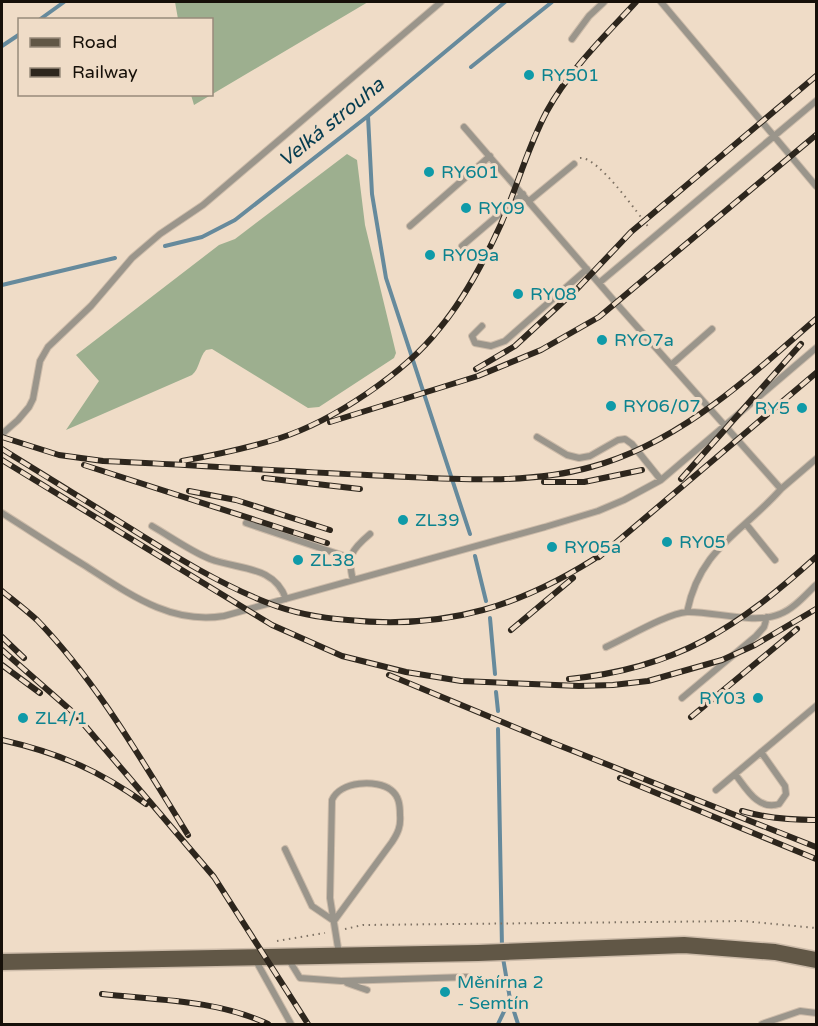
<svg xmlns="http://www.w3.org/2000/svg" width="818" height="1026" font-family="'Varela Round',sans-serif">
	<rect width="100%" height="100%" fill="#efdcc7"/>
	<path fill="#9daf8f" d="M 175,2 L 368,2 L 194,105 L 191,95 L 212,94 L 212,20 L 178,19 Z
		M 347,154 L 357,160 L 365,225 L 396,353 L 394,358 L 319,407 L 308,408 L 212,349 L 206,350 C 199,357 200,368 192,375 L 66,430 L 99,381 L 76,355 L 219,245 L 235,239 Z"/>
	<g fill="none" stroke-linecap="round" stroke-linejoin="round">
		<path stroke="#668a9c" stroke-width="4" d="M 39,20 L 64,2
			M 2,46 L 20,34
			M 471,67 L 552,2
			M 368,116 L 372,194 L 386,278 L 470,534
			M 165,246 L 202,237 L 235,220 L 368,116 L 505,2
			M 2,285 L 115,258
			M 475,556 L 486,601
			M 490,618 L 495,674
			M 496,692 L 498,711
			M 498,729 L 502,948
			M 503,958 L 510,999 L 518,1024
			M 498,1024 L 510,999"/>
		<g stroke="#ccbba9" stroke-width="8">
			<path id="service" d="M 661,2 L 816,186
				M 572,39 L 589,16 L 604,2
				M 464,127 L 616,303 L 781,489 C 741,534 700,548 687,612
				M 529,201 L 574,164
				M 410,226 L 490,156
				M 462,246 L 523,194
				M 599,283 L 816,101
				M 482,326 L 472,336 L 475,343 L 491,346 L 505,341 L 587,269
				M 671,365 L 712,329
				M 2,434 L 18,420 L 29,407 L 33,399 L 40,361 L 48,347 L 91,306 L 132,258 L 160,234 L 203,205 L 441,2
				M 537,437 L 567,455 L 579,458 L 590,456 L 618,440 L 625,439 L 632,444 L 661,480
				M 781,489 L 816,459
				M 2,513 C 29,530 56,548 84,565 C 128,593 170,625 224,616 L 545,527 L 598,511 L 624,500 L 661,480 L 816,348
				M 246,523 L 350,558
				M 746,524 L 775,560
				M 152,526 C 171,537 190,551 210,559 C 239,570 274,565 286,599
				M 353,580 C 347,556 351,550 370,534
				M 606,647 C 626,638 668,613 687,612 C 713,611 755,625 780,614 C 794,609 806,594 816,585
				M 682,698 L 756,636 L 764,627 L 767,617
				M 735,774 C 746,788 758,811 779,804 L 786,794 L 785,786 L 761,752
				M 716,790 L 816,706
				M 285,849 L 312,906 L 334,921
				M 334,921 L 392,842 C 398,833 401,826 400,815 C 400,805 399,796 391,790 C 377,779 340,781 332,800 L 330,898 L 339,954
				M 255,959 L 291,1024
				M 289,960 L 300,978 L 341,981 L 467,977
				M 347,983 L 367,990
				M 762,1024 L 800,1011 L 816,1013"/>
		</g>
		<g stroke="#ccbba9" stroke-width="19">
			<path id="primary" d="M 2,962 L 478,953 L 684,945 L 775,952 L 816,960"/>
		</g>
		<path stroke="#7e7264" stroke-width="2" stroke-dasharray="1.5 4.5" stroke-linecap="butt" d="M 580,158 C 598,156 638,214 650,229
			M 345,929 L 363,925 L 743,921 L 816,928
			M 277,941 L 325,933"/>
		<use href="#service" stroke="#9a958b" stroke-width="6"/>
		<use href="#primary" stroke="#615746" stroke-width="16"/>
		<g stroke="#2d261d" stroke-width="6">
			<path id="rail" d="M 476,369 L 515,346 L 577,289 L 631,232 L 816,76
				M 330,422 L 478,376 L 541,350 L 599,317 L 816,135
				M 2,437 L 59,455 L 103,461 C 198,465 293,472 388,476 C 454,479 527,485 591,467 C 680,443 749,377 816,319
				M 2,449 C 45,476 89,503 133,530 C 176,557 220,584 268,603 C 293,613 321,618 348,620 C 447,630 523,606 605,552
				M 2,460 L 272,625 L 342,656 L 406,672 L 461,681 L 579,686 L 613,685 L 648,681 L 722,660 L 755,645 L 816,609
				M 182,461 C 215,455 248,448 280,438 C 333,421 405,373 439,329 C 465,298 484,261 501,224 C 517,187 528,146 547,111 C 570,69 605,36 636,2
				M 84,465 L 327,543
				M 264,478 L 360,489
				M 681,479 L 801,344
				M 544,482 L 584,482 L 642,470
				M 189,491 L 236,500 L 330,530
				M 599,557 L 816,373
				M 2,591 C 13,600 26,610 37,620 C 98,683 142,761 188,835
				M 511,630 L 573,578
				M 2,637 L 24,658
				M 2,650 L 75,714 L 214,877 L 308,1024
				M 2,665 L 40,693
				M 389,675 L 548,741 L 816,847
				M 569,679 C 678,668 737,628 816,557
				M 691,717 L 797,629
				M 2,740 C 59,753 98,770 146,804
				M 620,778 L 816,859
				M 742,811 C 766,818 792,820 816,820
				M 102,994 C 157,1000 217,1000 268,1024"/>
		</g>
		<use href="#rail" stroke="#efdcc7" stroke-width="4" stroke-dasharray="11" stroke-linecap="butt"/>
	</g>
	<g fill="#0f9aa8" stroke="#efdcc7" stroke-width="2">
		<circle cx="529" cy="75" r="6"/>
		<circle cx="429" cy="172" r="6"/>
		<circle cx="466" cy="208" r="6"/>
		<circle cx="430" cy="255" r="6"/>
		<circle cx="518" cy="294" r="6"/>
		<circle cx="602" cy="340" r="6"/>
		<circle cx="611" cy="406" r="6"/>
		<circle cx="802" cy="408" r="6"/>
		<circle cx="403" cy="520" r="6"/>
		<circle cx="667" cy="542" r="6"/>
		<circle cx="552" cy="547" r="6"/>
		<circle cx="298" cy="560" r="6"/>
		<circle cx="758" cy="698" r="6"/>
		<circle cx="23" cy="718" r="6"/>
		<circle cx="445" cy="992" r="6"/>
	</g>
	<g text-anchor="middle" stroke-width="6" stroke-linejoin="round" paint-order="stroke">
		<g font-size="18" fill="#0d838f" stroke="#efdcc7" text-anchor="start">
			<text x="541" y="81">RY501</text>
			<text x="441" y="178">RY601</text>
			<text x="478" y="214">RY09</text>
			<text x="442" y="261">RY09a</text>
			<text x="530" y="300">RY08</text>
			<text x="614" y="346">RYO7a</text>
			<text x="623" y="412">RY06/07</text>
			<text x="790" y="414" text-anchor="end">RY5</text>
			<text x="415" y="526">ZL39</text>
			<text x="679" y="548">RY05</text>
			<text x="564" y="553">RY05a</text>
			<text x="310" y="566">ZL38</text>
			<text x="746" y="704" text-anchor="end">RY03</text>
			<text x="35" y="724">ZL4/1</text>
			<text x="457" y="988">Měnírna 2<tspan x="457" dy="21">- Semtín</tspan></text>
		</g>
		<g font-size="20" font-style="italic" fill="#053c50" stroke="#efdcc7">
			<text transform="translate(331 122) rotate(-39)" y="7">Velká strouha</text>
		</g>
	</g>
	<rect width="818" height="1026" fill="none" stroke="#161009" stroke-width="6"/>
	<rect x="18" y="18" width="195" height="78" fill="#efdcc7" stroke="#988a7b" stroke-width="1.5"/>
	<rect x="30" y="38" width="30" height="9" fill="#615746" stroke="#988a7b" stroke-width="1.5"/>
	<text x="72" y="48" font-size="18" fill="#161009">Road</text>
	<rect x="30" y="68" width="30" height="9" fill="#2d261d" stroke="#988a7b" stroke-width="1.5"/>
	<text x="72" y="78" font-size="18" fill="#161009">Railway</text>
</svg>
